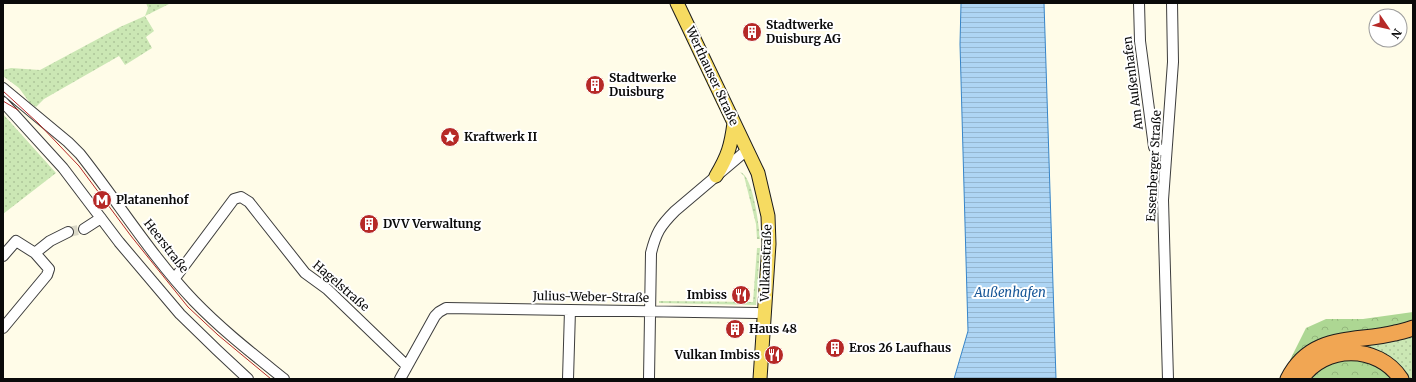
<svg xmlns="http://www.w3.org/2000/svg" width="1416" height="382" font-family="Merriweather,serif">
	<defs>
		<pattern id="green-dots" width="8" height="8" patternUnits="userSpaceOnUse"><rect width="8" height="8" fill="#cbe7b4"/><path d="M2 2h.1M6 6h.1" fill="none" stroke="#adc599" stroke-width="1.8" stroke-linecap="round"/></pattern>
		<pattern id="forest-crowns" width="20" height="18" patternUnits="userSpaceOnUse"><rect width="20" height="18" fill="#add793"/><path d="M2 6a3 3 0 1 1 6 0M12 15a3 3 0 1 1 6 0" fill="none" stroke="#94b77d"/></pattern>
		<pattern id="water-rules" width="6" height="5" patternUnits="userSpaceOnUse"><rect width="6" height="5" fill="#aed5f4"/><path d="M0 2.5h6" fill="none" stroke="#94b6d0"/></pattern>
	</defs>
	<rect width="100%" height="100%" fill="#fffce8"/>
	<path fill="url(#green-dots)" d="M 146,3 L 171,3 L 145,16 L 154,31 L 146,37 L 152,48 L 125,65 L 119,56 L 44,99 L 36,107 L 30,103 L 19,88 L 3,76 L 3,70 L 11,68 L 40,70 L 120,27 L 145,16 L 148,8 Z
		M 3,114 L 56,173 L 3,214 Z
		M 740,172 C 753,175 759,226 760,239 L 757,239 L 756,224 L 744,176 Z
		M 757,248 L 760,248 L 756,305 L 659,303 L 659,301 L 753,302 Z
		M 1413,333 L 1413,379 L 1407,379 L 1313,356 Z"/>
	<path fill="url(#forest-crowns)" d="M 1413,312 L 1413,322 L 1400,327 L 1326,337 L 1314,342 L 1290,362 L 1290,360 L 1306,328 L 1326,319 L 1363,319 Z
		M 1339,359 C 1362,358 1376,361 1392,379 L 1309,379 L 1324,366 Z"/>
	<path fill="url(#water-rules)" stroke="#3785c9" d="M 961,3 L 1044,3 L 1056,379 L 954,379 L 968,331 L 960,44 Z"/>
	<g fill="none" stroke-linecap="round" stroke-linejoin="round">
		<path stroke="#dad8c7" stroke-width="10" stroke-dasharray="10 5" stroke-linecap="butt" d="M 68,232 L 84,229"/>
		<g stroke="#3d3d3d" stroke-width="12">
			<path id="minor" d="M 1139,3 L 1140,41 L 1154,147 L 1166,152
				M 3,88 L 68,142 L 80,154 C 118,202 152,257 194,301 C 222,330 253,354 284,379
				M 3,102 L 63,168 L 119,242 L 180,314 L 217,350 L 248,379
				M 84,229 L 101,218
				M 35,253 L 50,241 L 68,232
				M 3,256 L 16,241 L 35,253 L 49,269 L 47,275 L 3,328
				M 175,278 L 234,199 L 241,197 L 249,202 L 305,273 L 327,289 L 407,366
				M 400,379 L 435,316 L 439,312 L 446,308 L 757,313
				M 568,379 L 570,310
				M 649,379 L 651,253 C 656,233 660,226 675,211 L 747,150
				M 1168,379 L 1163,200 L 1173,62 L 1172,3"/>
		</g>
		<g stroke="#1b1b1b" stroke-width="15">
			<path id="major" d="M 677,3 L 758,173 L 768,216 L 769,244 L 760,379
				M 716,176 C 728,156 731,146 734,123"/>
		</g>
		<g stroke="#1b1b1b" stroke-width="17">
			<path id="highway" d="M 1288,379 C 1311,333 1354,343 1395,333 C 1401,332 1407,330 1413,328
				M 1301,379 C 1324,344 1378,344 1401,379"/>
		</g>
		<use href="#minor" stroke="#fff" stroke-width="10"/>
		<use href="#major" stroke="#f6db61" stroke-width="13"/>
		<use href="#highway" stroke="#f1a653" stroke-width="15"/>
		<path stroke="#b62927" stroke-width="1" d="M 3,91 L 38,123 L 79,166 L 131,236 L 188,307 L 218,335 L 271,379
			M 3,101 L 18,110"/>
	</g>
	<defs>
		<g id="building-disc" transform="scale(1)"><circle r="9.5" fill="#b62927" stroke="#fff"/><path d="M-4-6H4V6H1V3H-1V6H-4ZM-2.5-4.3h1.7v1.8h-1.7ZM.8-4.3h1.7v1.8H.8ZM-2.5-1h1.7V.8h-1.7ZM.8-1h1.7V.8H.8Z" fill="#fff"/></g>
		<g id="sight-disc" transform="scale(1)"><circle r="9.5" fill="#b62927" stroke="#fff"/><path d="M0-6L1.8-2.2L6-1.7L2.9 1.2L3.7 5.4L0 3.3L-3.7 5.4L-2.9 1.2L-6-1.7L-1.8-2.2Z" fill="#fff"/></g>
		<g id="metro-disc" transform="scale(1)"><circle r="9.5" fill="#b62927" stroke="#fff"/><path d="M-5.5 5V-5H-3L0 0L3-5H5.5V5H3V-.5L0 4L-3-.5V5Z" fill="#fff"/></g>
		<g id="restaurant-disc" transform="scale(1)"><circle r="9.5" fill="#b62927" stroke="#fff"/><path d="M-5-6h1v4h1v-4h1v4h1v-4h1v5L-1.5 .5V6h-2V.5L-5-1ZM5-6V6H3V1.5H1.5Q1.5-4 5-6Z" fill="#fff"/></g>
	</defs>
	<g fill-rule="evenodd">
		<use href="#building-disc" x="752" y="32"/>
		<use href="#building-disc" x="595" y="85"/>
		<use href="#sight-disc" x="450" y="137"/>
		<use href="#metro-disc" x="102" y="200"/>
		<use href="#building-disc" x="369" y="224"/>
		<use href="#restaurant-disc" x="741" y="295"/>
		<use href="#building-disc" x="735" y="329"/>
		<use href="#building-disc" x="835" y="348"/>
		<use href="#restaurant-disc" x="774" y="355"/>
	</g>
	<g text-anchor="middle" stroke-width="4" stroke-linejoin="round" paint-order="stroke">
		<g font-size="12" font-weight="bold" fill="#0a0a0a" stroke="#fff" text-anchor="start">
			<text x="766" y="29">Stadtwerke<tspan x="766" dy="14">Duisburg AG</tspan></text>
			<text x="609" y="82">Stadtwerke<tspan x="609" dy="14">Duisburg</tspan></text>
			<text x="464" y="141">Kraftwerk II</text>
			<text x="116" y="204">Platanenhof</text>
			<text x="383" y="228">DVV Verwaltung</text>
			<text x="727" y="299" text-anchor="end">Imbiss</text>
			<text x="749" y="333">Haus 48</text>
			<text x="849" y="352">Eros 26 Laufhaus</text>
			<text x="760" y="359" text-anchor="end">Vulkan Imbiss</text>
		</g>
		<g font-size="12" fill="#0a0a0a" stroke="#fff">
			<text transform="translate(712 76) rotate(65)" y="4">Werthauser Straße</text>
			<text transform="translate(1133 83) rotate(-97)" y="4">Am Außenhafen</text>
			<text transform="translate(1154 166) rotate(-87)" y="4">Essenberger Straße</text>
			<text transform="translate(166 246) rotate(52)" y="4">Heerstraße</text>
			<text transform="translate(766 263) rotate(-88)" y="4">Vulkanstraße</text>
			<text transform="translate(341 286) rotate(41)" y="4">Hagelstraße</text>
			<text transform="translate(591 297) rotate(1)" y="4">Julius-Weber-Straße</text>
		</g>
		<g font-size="13" font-style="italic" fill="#185798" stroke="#fff">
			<text x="1010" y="297">Außenhafen</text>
		</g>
	</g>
	<rect width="1416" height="382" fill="none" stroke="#0a0a0a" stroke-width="8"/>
	<g transform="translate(1388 28) rotate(124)"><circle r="19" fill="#ffffff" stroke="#9d9d9d"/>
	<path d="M0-3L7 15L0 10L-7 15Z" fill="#b62927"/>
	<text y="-6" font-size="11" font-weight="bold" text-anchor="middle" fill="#0a0a0a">N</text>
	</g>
</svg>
